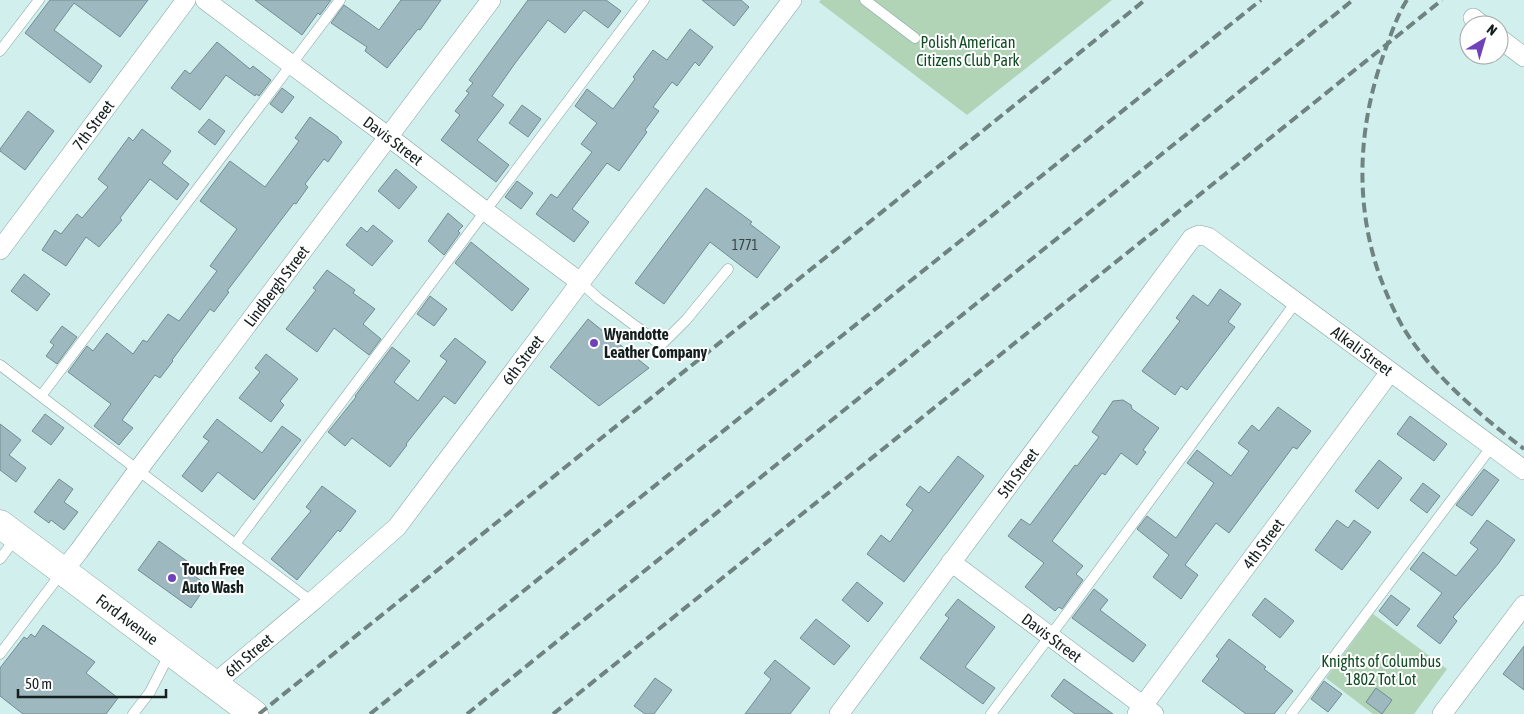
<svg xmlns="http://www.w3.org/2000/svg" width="1524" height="714" font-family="'Asap Condensed',sans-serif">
	<rect width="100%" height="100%" fill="#d1efed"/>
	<path fill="#b1d4b7" d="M 821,0 L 1112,0 L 967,115 L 819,2 Z
		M 1373,614 L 1447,669 L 1414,714 L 1373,714 L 1326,678 Z"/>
	<path fill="#9db9bf" stroke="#728d93" d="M 50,0 L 148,0 L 120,37 L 74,3 L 54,30 L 102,66 L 90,83 L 25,33 Z
		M 255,0 L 331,0 L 320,15 L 318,13 L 302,35 Z
		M 401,0 L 441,0 L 420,30 L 418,29 L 387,68 L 365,51 L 367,47 L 331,23 L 344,5 L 379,30 Z
		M 528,0 L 606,0 L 621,11 L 608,28 L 584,10 L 565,33 L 548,20 L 516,62 L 492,96 L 504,105 L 477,140 L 509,165 L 496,182 L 441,140 L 460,115 L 455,111 L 469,93 L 466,91 L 473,83 L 469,80 Z
		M 702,0 L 741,0 L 749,7 L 734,26 Z
		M 690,29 L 713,47 L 699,66 L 695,62 L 677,86 L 672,82 L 653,107 L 659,111 L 645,130 L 647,132 L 619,171 L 607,163 L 572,209 L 589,222 L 574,242 L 536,214 L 551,194 L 557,198 L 592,152 L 581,144 L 597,123 L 575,106 L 587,89 L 613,109 L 635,79 L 633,77 L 653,50 L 667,60 Z
		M 217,42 L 250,69 L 253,66 L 271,80 L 259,96 L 256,94 L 255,96 L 226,75 L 200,110 L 171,88 L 185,70 L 190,74 Z
		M 282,88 L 294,97 L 282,113 L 270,104 Z
		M 522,105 L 541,119 L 528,137 L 509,123 Z
		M 28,111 L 54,131 L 25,170 L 0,151 L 0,149 Z
		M 310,117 L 338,137 L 338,138 L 342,142 L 328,162 L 324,159 L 305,184 L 308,187 L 296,204 L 294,203 L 227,291 L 229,292 L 214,312 L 210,309 L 172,360 L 173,361 L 160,378 L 155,375 L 122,420 L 133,428 L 119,445 L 94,426 L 111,404 L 68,372 L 87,346 L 93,351 L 107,333 L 133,354 L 143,340 L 147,342 L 168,314 L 179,321 L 217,271 L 210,266 L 237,229 L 200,201 L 230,161 L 265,187 L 299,141 L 295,138 Z
		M 209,119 L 225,131 L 215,145 L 198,132 Z
		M 142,129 L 171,151 L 162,163 L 189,184 L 177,200 L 150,179 L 120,218 L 122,220 L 99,247 L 86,237 L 66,266 L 42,250 L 55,230 L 61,234 L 77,214 L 82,218 L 108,187 L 98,179 L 129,137 L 133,141 Z
		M 396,169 L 417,187 L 399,209 L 378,191 Z
		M 517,181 L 533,193 L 521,209 L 505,197 Z
		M 706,188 L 752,222 L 750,224 L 780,247 L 757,278 L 710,242 L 664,304 L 635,283 Z
		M 448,213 L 463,226 L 458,231 L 460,233 L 444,255 L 428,241 Z
		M 373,225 L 393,241 L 372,266 L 346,245 L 361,227 L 367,232 Z
		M 471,242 L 529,289 L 512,311 L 455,263 Z
		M 327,270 L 355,290 L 353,293 L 375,309 L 363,324 L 381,339 L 369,355 L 334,328 L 317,352 L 286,329 L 316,290 L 313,288 Z
		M 24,274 L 50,294 L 37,311 L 11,291 Z
		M 1220,289 L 1241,304 L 1228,322 L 1235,327 L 1187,390 L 1181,386 L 1175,395 L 1142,371 L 1180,321 L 1176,318 L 1193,295 L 1208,306 Z
		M 430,296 L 447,309 L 434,326 L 417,314 Z
		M 588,319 L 649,368 L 599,406 L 550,367 Z
		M 62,326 L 77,337 L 57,364 L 46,356 L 54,345 L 50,342 Z
		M 455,338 L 486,362 L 455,404 L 444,396 L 406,444 L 407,445 L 390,467 L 352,438 L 345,446 L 328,432 L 356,397 L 355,396 L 392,347 L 410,361 L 394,382 L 418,401 L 447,361 L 440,356 Z
		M 266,354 L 298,379 L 280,401 L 284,405 L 271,422 L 239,398 L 260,372 L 255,368 Z
		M 1123,400 L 1131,405 L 1132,409 L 1159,428 L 1143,450 L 1146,452 L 1137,465 L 1121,453 L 1105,475 L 1102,473 L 1052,541 L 1083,566 L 1076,574 L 1083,580 L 1062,609 L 1059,607 L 1055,611 L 1025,587 L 1044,563 L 1008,536 L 1021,519 L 1030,525 L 1075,465 L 1077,466 L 1099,437 L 1092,432 L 1113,401 Z
		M 1278,407 L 1311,431 L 1297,449 L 1293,447 L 1229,533 L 1216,523 L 1185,565 L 1198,575 L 1181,599 L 1153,577 L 1169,555 L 1137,529 L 1147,516 L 1176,538 L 1214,483 L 1187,463 L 1197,450 L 1231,476 L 1249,451 L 1238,443 L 1252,425 L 1259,431 Z
		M 45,414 L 64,428 L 51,445 L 32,431 Z
		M 1410,416 L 1447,444 L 1434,461 L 1397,434 Z
		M 217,419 L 262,453 L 282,426 L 301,440 L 254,500 L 218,472 L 202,492 L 182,476 L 209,441 L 203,437 Z
		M 0,424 L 21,440 L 9,455 L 26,468 L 16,482 L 0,470 Z
		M 958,456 L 984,476 L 904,582 L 867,554 L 881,535 L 890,542 L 913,510 L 906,505 L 920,486 L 929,493 Z
		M 1379,460 L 1402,478 L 1378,509 L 1355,491 Z
		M 1484,469 L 1499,480 L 1472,516 L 1456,505 Z
		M 59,479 L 73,489 L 64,502 L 78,512 L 64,530 L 51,520 L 49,523 L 34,512 Z
		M 1423,483 L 1440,496 L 1427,513 L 1410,500 Z
		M 322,486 L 356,511 L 340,532 L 338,530 L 297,580 L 271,559 L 311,511 L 306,507 Z
		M 1337,520 L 1348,528 L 1354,520 L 1371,532 L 1342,570 L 1315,550 Z
		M 1487,520 L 1515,540 L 1498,564 L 1453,617 L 1457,621 L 1440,644 L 1417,626 L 1442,593 L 1410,569 L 1423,552 L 1456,576 L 1478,549 L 1470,543 Z
		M 159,541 L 191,564 L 186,570 L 207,585 L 191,608 L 138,570 Z
		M 857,582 L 883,603 L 868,622 L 842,600 Z
		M 1094,589 L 1108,600 L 1100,610 L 1146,645 L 1133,662 L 1072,618 Z
		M 1391,595 L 1410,609 L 1397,626 L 1379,611 Z
		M 1265,598 L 1294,621 L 1280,638 L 1252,615 Z
		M 958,599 L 995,627 L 965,667 L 995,688 L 983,704 L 920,658 L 949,618 L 945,615 Z
		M 816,619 L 850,646 L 834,665 L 800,638 Z
		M 43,625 L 95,662 L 86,673 L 118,698 L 106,714 L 23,714 L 0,696 L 0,668 L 24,637 L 27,639 L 31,634 L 35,637 Z
		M 1229,639 L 1266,667 L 1264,669 L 1293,691 L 1274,714 L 1246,714 L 1202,681 L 1219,659 L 1216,656 Z
		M 1524,646 L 1524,690 L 1503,674 Z
		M 775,660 L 810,688 L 790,714 L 745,714 L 771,679 L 764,673 Z
		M 655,678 L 672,690 L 654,714 L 645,714 L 634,706 Z
		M 1064,679 L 1113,714 L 1075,714 L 1051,696 Z
		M 1324,681 L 1342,694 L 1328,712 L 1311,699 Z
		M 1376,688 L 1392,700 L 1382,714 L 1366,702 Z"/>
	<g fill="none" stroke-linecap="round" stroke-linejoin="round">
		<g stroke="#84a19f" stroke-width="11">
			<path id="service" d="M 865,0 L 915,38
				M 0,51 L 39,0
				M 580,282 L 599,299 L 661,345 L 686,320 L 728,269
				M 0,365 L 235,544
				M 41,396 L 340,0
				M 0,559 L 16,538
				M 312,602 L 235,544 L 644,0
				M 0,654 L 62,572
				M 133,714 L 150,692 L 170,653
				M 991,714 L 1062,620 L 1296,302
				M 1291,714 L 1492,446"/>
		</g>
		<g stroke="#84a19f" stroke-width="20">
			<g id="minor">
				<path id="s1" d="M 205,0 L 402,147 L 485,211 L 580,282"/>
				<path d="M 1473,18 L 1482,25"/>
				<path d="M 1499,38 L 1524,57"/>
				<path id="s2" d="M 0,250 L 186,0"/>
				<path id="s3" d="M 951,562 L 1154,714"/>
				<path id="s4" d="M 63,571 L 79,551 L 138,470 L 491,0"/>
				<path id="s5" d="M 214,684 L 314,600 L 397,527 L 792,0"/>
				<path id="s6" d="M 839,714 L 1192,238 L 1199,235 L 1208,237 L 1524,470"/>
				<path id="s7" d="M 1137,714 L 1390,372"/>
				<path d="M 1442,714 L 1524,605"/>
			</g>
		</g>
		<g stroke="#84a19f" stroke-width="29">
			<g id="secondary">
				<path id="s8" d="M 0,524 L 254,714"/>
			</g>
		</g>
		<use href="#service" stroke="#fff" stroke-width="10"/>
		<use href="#minor" stroke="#fff" stroke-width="19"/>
		<use href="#secondary" stroke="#fff" stroke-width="28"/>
		<path stroke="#6f8381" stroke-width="4" stroke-dasharray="10 5" stroke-linecap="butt" d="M 1407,0 C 1398,14 1393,29 1387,45 C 1359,119 1353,198 1379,274 C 1386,293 1394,312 1404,329 C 1434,377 1480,415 1524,449
			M 259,714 L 1145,0
			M 370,714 L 1261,0
			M 467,714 L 1353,0
			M 553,714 L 1442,0"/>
	</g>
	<g fill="#7042ba" stroke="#fff" stroke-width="2">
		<circle cx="594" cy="343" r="5"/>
		<circle cx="172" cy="578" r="5"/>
	</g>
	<g text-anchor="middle" stroke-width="4" stroke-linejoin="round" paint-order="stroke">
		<g font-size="14" fill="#364546">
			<text x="745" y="250">1771</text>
		</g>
		<g font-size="16" fill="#104c23" stroke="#fff">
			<text x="968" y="48">Polish American<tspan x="968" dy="18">Citizens Club Park</tspan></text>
			<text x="1381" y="667">Knights of Columbus<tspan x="1381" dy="18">1802 Tot Lot</tspan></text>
		</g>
		<g font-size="16" fill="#131e1d" stroke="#fff">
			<text dy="6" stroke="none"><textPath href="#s2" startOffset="156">7th Street</textPath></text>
			<text dy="6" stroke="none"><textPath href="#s1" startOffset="235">Davis Street</textPath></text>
			<text dy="6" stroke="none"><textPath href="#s4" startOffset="356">Lindbergh Street</textPath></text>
			<text dy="6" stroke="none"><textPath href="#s6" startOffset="801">Alkali Street</textPath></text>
			<text dy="6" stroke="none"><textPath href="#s5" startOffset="450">6th Street</textPath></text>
			<text dy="6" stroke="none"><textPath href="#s6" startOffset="300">5th Street</textPath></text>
			<text dy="6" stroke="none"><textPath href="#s7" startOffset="212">4th Street</textPath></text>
			<text dy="6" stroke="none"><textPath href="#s8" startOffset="159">Ford Avenue</textPath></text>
			<text dy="6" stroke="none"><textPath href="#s3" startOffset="126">Davis Street</textPath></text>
			<text dy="6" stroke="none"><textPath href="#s5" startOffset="45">6th Street</textPath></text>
		</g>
		<g font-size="16" font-weight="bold" fill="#131e1d" stroke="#fff" text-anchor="start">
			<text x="604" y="340">Wyandotte<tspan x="604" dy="18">Leather Company</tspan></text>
			<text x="182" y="575">Touch Free<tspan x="182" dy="18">Auto Wash</tspan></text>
		</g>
	</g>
	<g transform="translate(1484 40) rotate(38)"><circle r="24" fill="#ffffff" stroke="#a1a5a5"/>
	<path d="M0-4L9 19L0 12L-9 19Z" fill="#7042ba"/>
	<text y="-8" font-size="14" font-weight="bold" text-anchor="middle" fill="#131e1d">N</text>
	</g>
	<path d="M18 689v8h148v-8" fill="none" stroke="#131e1d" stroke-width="2.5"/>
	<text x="25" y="689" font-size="15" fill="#131e1d" stroke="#ffffff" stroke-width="4" paint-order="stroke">50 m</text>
</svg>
